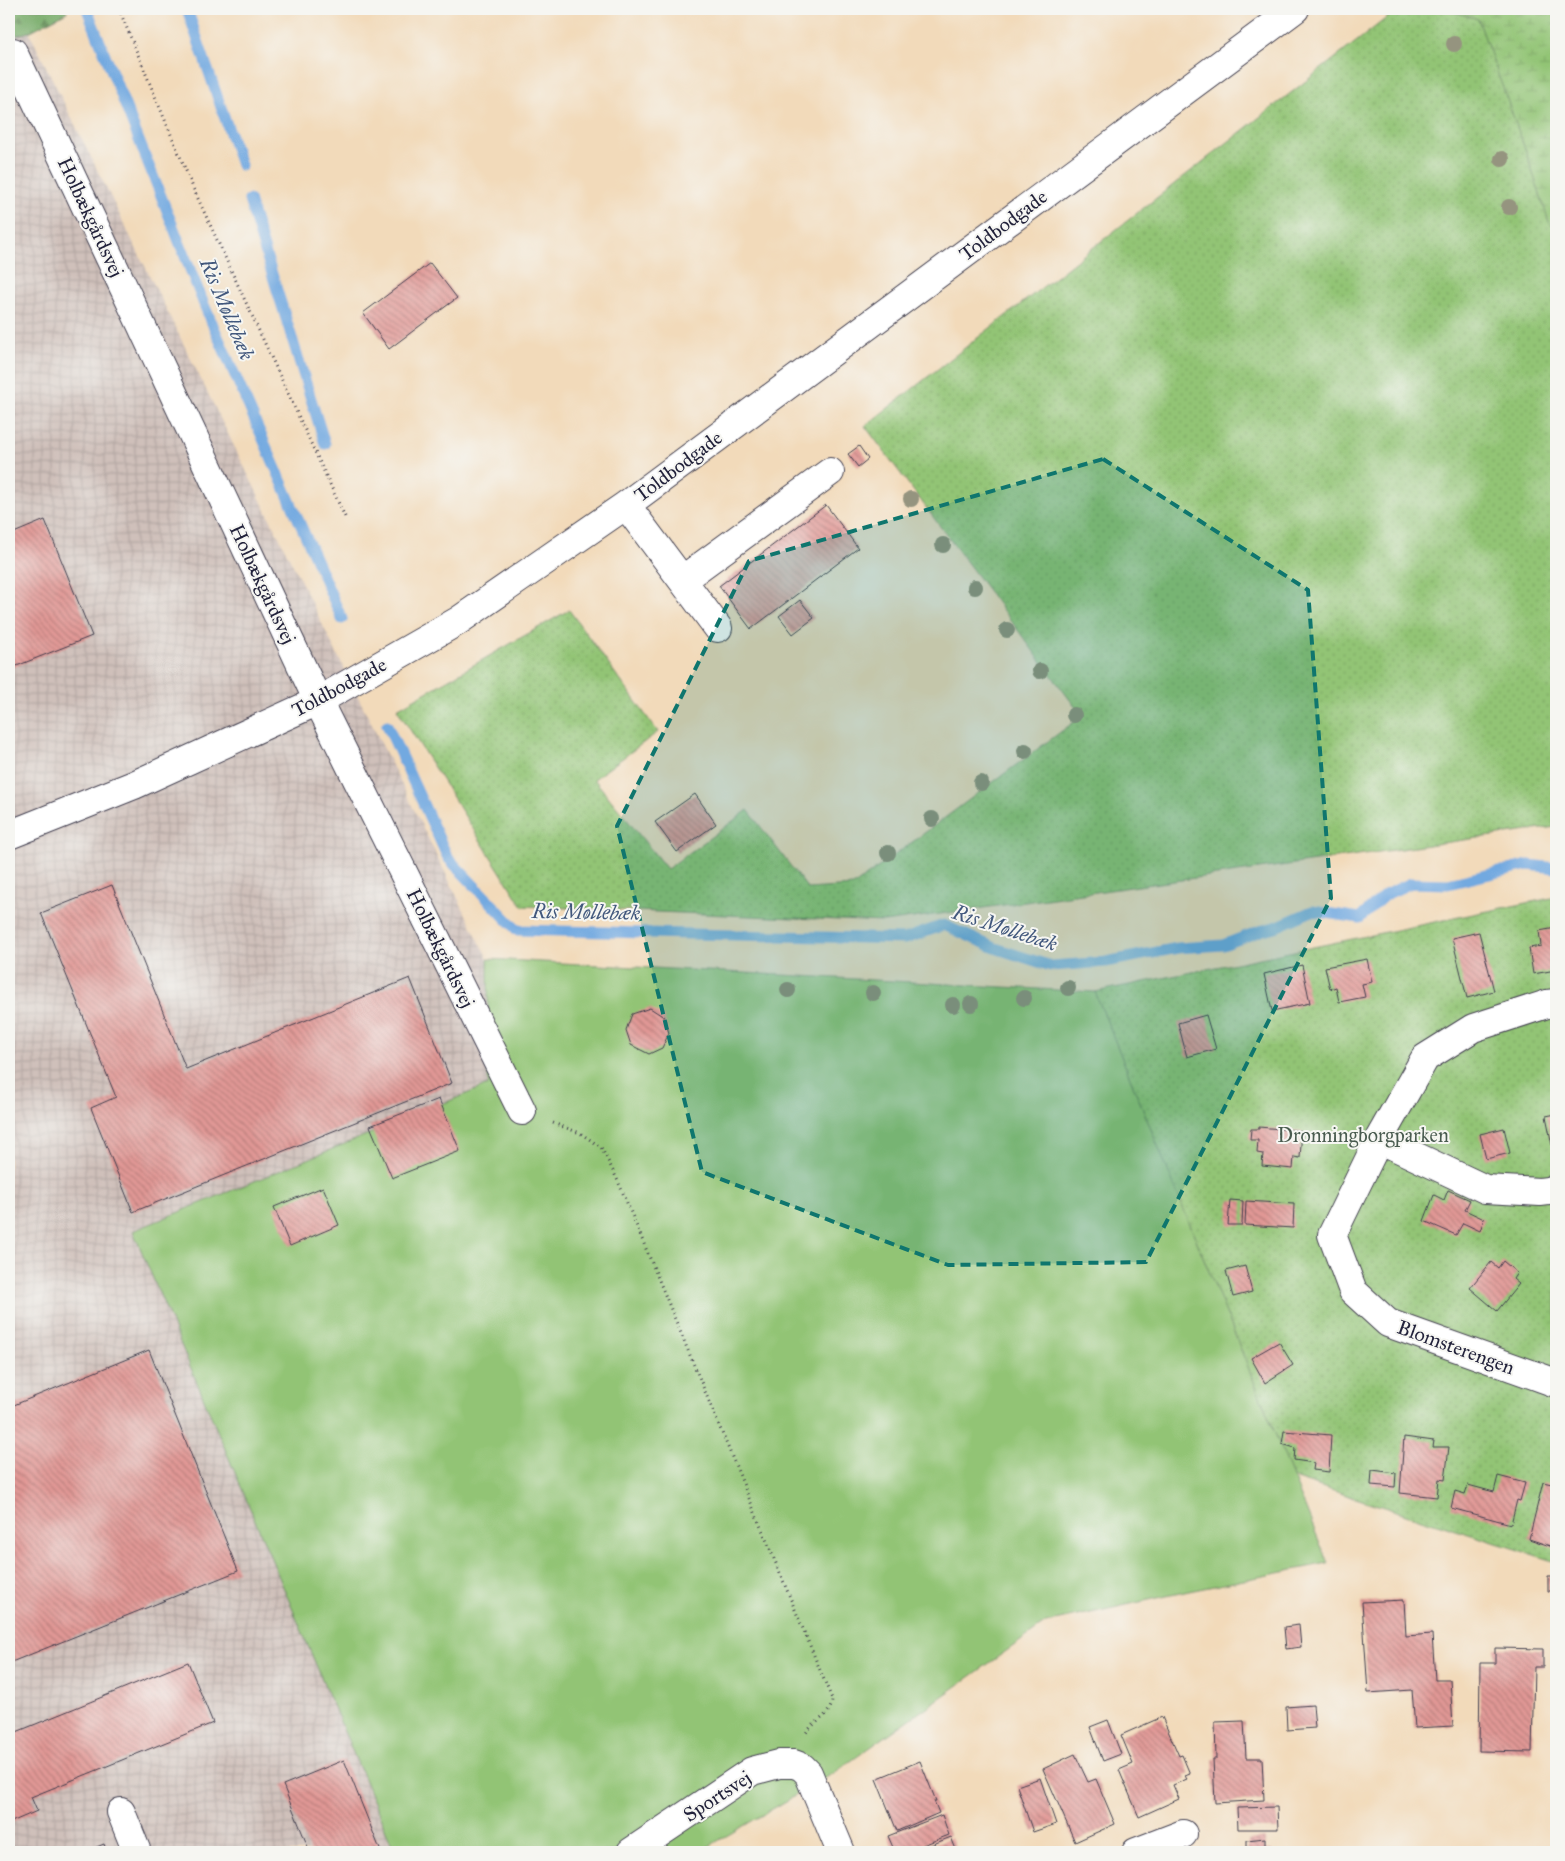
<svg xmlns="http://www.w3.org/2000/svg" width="1565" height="1861" font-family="'IM FELL Great Primer',serif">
	<defs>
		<pattern id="industrial-grid" width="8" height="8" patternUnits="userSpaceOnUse" patternTransform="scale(1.25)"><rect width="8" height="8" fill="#cfc0ba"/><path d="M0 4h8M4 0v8" fill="none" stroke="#b1a5a1"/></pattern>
		<pattern id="grass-dots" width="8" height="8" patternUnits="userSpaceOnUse" patternTransform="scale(1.25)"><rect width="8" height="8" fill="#92c475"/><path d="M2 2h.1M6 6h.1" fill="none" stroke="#7ea866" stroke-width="1.8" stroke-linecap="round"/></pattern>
		<pattern id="forest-firs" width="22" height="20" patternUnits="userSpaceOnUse" patternTransform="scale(1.25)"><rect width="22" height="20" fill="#75aa66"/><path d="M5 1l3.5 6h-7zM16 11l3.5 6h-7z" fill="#608a55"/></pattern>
		<pattern id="wetland-marsh" width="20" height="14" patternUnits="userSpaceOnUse" patternTransform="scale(1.25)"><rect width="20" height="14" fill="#92c475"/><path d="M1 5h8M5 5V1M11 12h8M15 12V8" fill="none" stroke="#7ea866"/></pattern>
		<pattern id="building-back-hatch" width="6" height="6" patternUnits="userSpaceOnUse" patternTransform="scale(1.25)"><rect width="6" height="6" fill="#e19895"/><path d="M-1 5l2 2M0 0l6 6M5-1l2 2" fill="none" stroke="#b67c7b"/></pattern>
	</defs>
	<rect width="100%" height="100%" fill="#f6f6f2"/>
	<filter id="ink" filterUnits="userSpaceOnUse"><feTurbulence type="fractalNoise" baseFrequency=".02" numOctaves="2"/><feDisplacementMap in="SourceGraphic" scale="10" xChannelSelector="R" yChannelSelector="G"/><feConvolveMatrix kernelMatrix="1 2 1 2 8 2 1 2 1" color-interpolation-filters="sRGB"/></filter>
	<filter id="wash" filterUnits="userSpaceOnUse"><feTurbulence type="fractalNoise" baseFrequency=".0096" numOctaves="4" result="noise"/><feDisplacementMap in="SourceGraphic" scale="20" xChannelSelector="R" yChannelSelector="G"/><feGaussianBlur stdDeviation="1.12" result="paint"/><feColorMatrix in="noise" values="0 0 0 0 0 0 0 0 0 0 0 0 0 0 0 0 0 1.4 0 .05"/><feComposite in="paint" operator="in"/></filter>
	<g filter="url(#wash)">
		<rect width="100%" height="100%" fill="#f2daba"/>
		<path fill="url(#industrial-grid)" d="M 29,32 L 488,959 L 488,1085 L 133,1231 L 395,1852 L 9,1852 L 9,37 Z"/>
		<path fill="url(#grass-dots)" stroke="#5a7358" d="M 1398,9 L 1556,9 L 1556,827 L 884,922 L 522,906 L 397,709 L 569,610 L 658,732 L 594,779 L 667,869 L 748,810 L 808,889 L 853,886 L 1082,716 L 865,426 Z
			M 1556,897 L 1556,1562 L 1293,1478 L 1095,992 Z"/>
		<path fill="url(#forest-firs)" stroke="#4c6650" d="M 9,9 L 66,9 L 67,12 L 29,32 L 9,37 Z"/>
		<path fill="url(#wetland-marsh)" stroke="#5a7358" d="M 1443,9 L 1556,9 L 1556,230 L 1549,222 L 1525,149 L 1478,19 Z"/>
		<path fill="#92c475" stroke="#5a7358" d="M 488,959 L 1095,992 L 1328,1563 L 1189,1591 L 1046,1623 L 834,1773 L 699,1852 L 395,1852 L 133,1231 L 488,1085 Z"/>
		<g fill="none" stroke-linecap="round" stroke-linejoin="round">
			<path stroke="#72a9e0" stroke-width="11" d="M 87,9 L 205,307 L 342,619
				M 187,9 L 241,165
				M 249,200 L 325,444
				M 387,725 L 448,858 L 517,930 L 905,939 L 944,925 L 995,948 L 1051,966 L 1106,962 L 1178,948 L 1223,945 L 1260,931 L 1278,926 L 1312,911 L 1360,918 L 1385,895 L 1411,883 L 1448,884 L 1528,865 L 1556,868"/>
		</g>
		<g id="blocks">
			<path fill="url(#building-back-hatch)" d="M 430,263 L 457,298 L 389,349 L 363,313 Z
				M 859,446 L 868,459 L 858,467 L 848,454 Z
				M 826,505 L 858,548 L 751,629 L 719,586 Z
				M 45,520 L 92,636 L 9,669 L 9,535 Z
				M 800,600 L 814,618 L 793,634 L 779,616 Z
				M 695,794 L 716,824 L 677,852 L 655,822 Z
				M 112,885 L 186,1069 L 410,978 L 452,1083 L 133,1212 L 91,1108 L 116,1097 L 41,913 Z
				M 1556,928 L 1556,970 L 1533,974 L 1529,948 L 1541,946 L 1539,931 Z
				M 1479,932 L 1494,991 L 1467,998 L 1452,938 Z
				M 1367,959 L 1372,982 L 1362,984 L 1365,997 L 1339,1002 L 1336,987 L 1330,989 L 1325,967 Z
				M 1302,965 L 1310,1003 L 1272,1011 L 1264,974 Z
				M 650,1008 L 664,1017 L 669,1033 L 662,1048 L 649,1054 L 631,1045 L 626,1030 L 632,1014 Z
				M 1206,1015 L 1216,1049 L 1187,1057 L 1178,1023 Z
				M 439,1099 L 460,1151 L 392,1178 L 370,1126 Z
				M 1556,1114 L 1556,1155 L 1554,1155 L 1546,1116 Z
				M 1259,1127 L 1302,1131 L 1300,1158 L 1294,1157 L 1293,1169 L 1262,1166 L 1263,1154 L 1257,1153 L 1258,1140 L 1250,1140 L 1251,1129 L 1259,1129 Z
				M 1504,1128 L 1510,1153 L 1486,1159 L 1480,1134 Z
				M 323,1187 L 339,1225 L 290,1246 L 274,1207 Z
				M 1448,1190 L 1470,1200 L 1465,1210 L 1484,1219 L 1480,1231 L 1463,1223 L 1456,1235 L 1424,1221 L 1434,1195 L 1444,1200 Z
				M 1230,1200 L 1243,1201 L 1242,1225 L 1228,1225 Z
				M 1246,1201 L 1294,1204 L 1293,1228 L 1245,1225 Z
				M 1503,1261 L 1517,1273 L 1513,1279 L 1519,1284 L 1497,1311 L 1470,1288 L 1491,1262 L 1498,1268 Z
				M 1245,1266 L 1252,1292 L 1233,1297 L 1226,1271 Z
				M 1279,1342 L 1293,1365 L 1265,1383 L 1251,1358 Z
				M 149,1350 L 238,1571 L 9,1663 L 9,1407 Z
				M 1284,1431 L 1331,1435 L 1329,1472 L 1313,1470 L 1314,1463 L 1294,1460 L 1295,1448 L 1282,1444 Z
				M 1404,1437 L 1434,1441 L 1433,1447 L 1449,1447 L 1445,1480 L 1439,1479 L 1437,1497 L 1400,1493 Z
				M 1372,1470 L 1396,1473 L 1395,1487 L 1371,1485 Z
				M 1498,1476 L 1525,1483 L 1520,1501 L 1517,1500 L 1511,1524 L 1451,1508 L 1455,1491 L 1465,1494 L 1468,1485 L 1494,1492 Z
				M 1543,1482 L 1556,1485 L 1556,1548 L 1529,1539 Z
				M 1548,1576 L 1556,1576 L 1556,1591 L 1548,1591 Z
				M 1404,1600 L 1406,1636 L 1432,1634 L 1435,1680 L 1450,1680 L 1453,1726 L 1415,1728 L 1412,1690 L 1368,1693 L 1362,1602 Z
				M 1299,1625 L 1301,1647 L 1286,1649 L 1284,1627 Z
				M 1495,1648 L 1543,1649 L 1543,1667 L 1534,1667 L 1532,1752 L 1479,1751 L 1480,1663 L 1495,1663 Z
				M 188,1662 L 213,1723 L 31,1797 L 37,1811 L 9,1823 L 9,1735 Z
				M 1313,1705 L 1315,1728 L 1287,1730 L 1286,1707 Z
				M 1162,1717 L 1179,1756 L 1182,1755 L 1190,1774 L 1185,1776 L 1187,1779 L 1173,1785 L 1179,1799 L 1139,1817 L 1119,1770 L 1133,1764 L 1121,1735 Z
				M 1108,1720 L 1121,1754 L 1103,1761 L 1090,1727 Z
				M 1244,1721 L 1246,1758 L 1262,1758 L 1264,1800 L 1215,1803 L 1213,1759 L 1216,1759 L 1215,1722 Z
				M 1075,1754 L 1088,1782 L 1096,1779 L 1115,1824 L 1075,1842 L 1043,1769 Z
				M 344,1760 L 381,1852 L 310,1852 L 283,1785 Z
				M 920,1761 L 936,1801 L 934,1801 L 939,1813 L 897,1831 L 876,1779 Z
				M 1040,1778 L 1056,1824 L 1033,1832 L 1017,1786 Z
				M 1277,1807 L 1278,1829 L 1238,1829 L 1237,1808 Z
				M 942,1815 L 949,1835 L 905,1852 L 895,1852 L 888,1836 Z
				M 951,1837 L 957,1852 L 913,1852 Z
				M 1265,1838 L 1265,1849 L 1272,1849 L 1272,1852 L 1247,1852 L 1247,1840 Z
				M 104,1844 L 107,1852 L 84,1852 Z"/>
		</g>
	</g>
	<g filter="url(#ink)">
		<use href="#blocks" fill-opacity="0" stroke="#413e4e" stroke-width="1"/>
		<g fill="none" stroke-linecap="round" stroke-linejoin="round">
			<g stroke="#413e4e" stroke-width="30">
				<path id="minor" d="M 13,52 L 318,701 L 522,1111
					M 626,505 L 718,628
					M 682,580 L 830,472
					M 9,835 L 134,785 L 318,701 L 458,621 L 626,505 L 1295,9
					M 1556,1003 L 1547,1004 L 1473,1028 L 1425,1058 L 1379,1139 L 1332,1235 L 1353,1291 L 1388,1323 L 1556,1383
					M 1379,1139 L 1485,1189 L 1540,1192 L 1556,1190
					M 121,1812 L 137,1852
					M 631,1852 L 752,1771 L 779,1764 L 794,1764 L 802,1767 L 808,1773 L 841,1852
					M 1136,1852 L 1183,1834"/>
			</g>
			<path stroke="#413e4e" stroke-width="3" stroke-dasharray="1 4" stroke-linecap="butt" d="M 119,9 L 194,190 L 346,519
				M 553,1123 L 580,1133 L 601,1147 L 618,1181 L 832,1699 C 832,1716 814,1721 806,1733"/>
			<use href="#minor" stroke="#fff" stroke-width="28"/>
		</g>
		<g fill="#95947f">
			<circle cx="1454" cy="44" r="8"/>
			<circle cx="1502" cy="159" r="8"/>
			<circle cx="1509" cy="207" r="8"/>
			<circle cx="911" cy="499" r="8"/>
			<circle cx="943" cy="545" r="8"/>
			<circle cx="975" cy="587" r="8"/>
			<circle cx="1007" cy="630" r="8"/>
			<circle cx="1040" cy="671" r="8"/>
			<circle cx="1074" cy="715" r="8"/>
			<circle cx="1025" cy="751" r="8"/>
			<circle cx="981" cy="783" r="8"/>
			<circle cx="932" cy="819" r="8"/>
			<circle cx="888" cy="853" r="8"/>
			<circle cx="1068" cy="988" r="8"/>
			<circle cx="788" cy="990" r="8"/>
			<circle cx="873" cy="993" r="8"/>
			<circle cx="1024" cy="998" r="8"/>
			<circle cx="971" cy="1004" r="8"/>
			<circle cx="953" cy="1005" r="8"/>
		</g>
	</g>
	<path fill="#0f766e" fill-opacity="0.2" stroke="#0f766e" stroke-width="4" stroke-dasharray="10 6" stroke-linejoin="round" d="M 1103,459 L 1308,590 L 1331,898 L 1146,1262 L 948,1265 L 702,1172 L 617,826 L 749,561 Z"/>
	<g text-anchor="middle" stroke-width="4" stroke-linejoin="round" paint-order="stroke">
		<g font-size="20" fill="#22223b" stroke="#f6f6f2">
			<text transform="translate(91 217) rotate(65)" y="7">Holbækgårdsvej</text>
			<text transform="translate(1003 225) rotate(-37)" y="7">Toldbodgade</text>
			<text transform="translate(678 466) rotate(-37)" y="7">Toldbodgade</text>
			<text transform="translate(263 584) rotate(65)" y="7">Holbækgårdsvej</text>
			<text transform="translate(339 687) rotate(-28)" y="7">Toldbodgade</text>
			<text transform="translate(441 948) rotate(64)" y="7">Holbækgårdsvej</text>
			<text transform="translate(1456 1347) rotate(20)" y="7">Blomsterengen</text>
			<text transform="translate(717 1796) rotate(-33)" y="7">Sportsvej</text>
		</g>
		<g font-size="20" fill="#495b4f" stroke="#f6f6f2">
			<text x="1363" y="1142">Dronningborgparken</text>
		</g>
		<g font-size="21" font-style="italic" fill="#42587d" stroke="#f6f6f2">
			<text transform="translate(227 309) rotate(67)" y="7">Ris Møllebæk</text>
			<text transform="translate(586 912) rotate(1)" y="7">Ris Møllebæk</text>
			<text transform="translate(1005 928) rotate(18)" y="7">Ris Møllebæk</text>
		</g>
	</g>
	<rect width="1565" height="1861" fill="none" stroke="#f6f6f2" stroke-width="30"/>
</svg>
